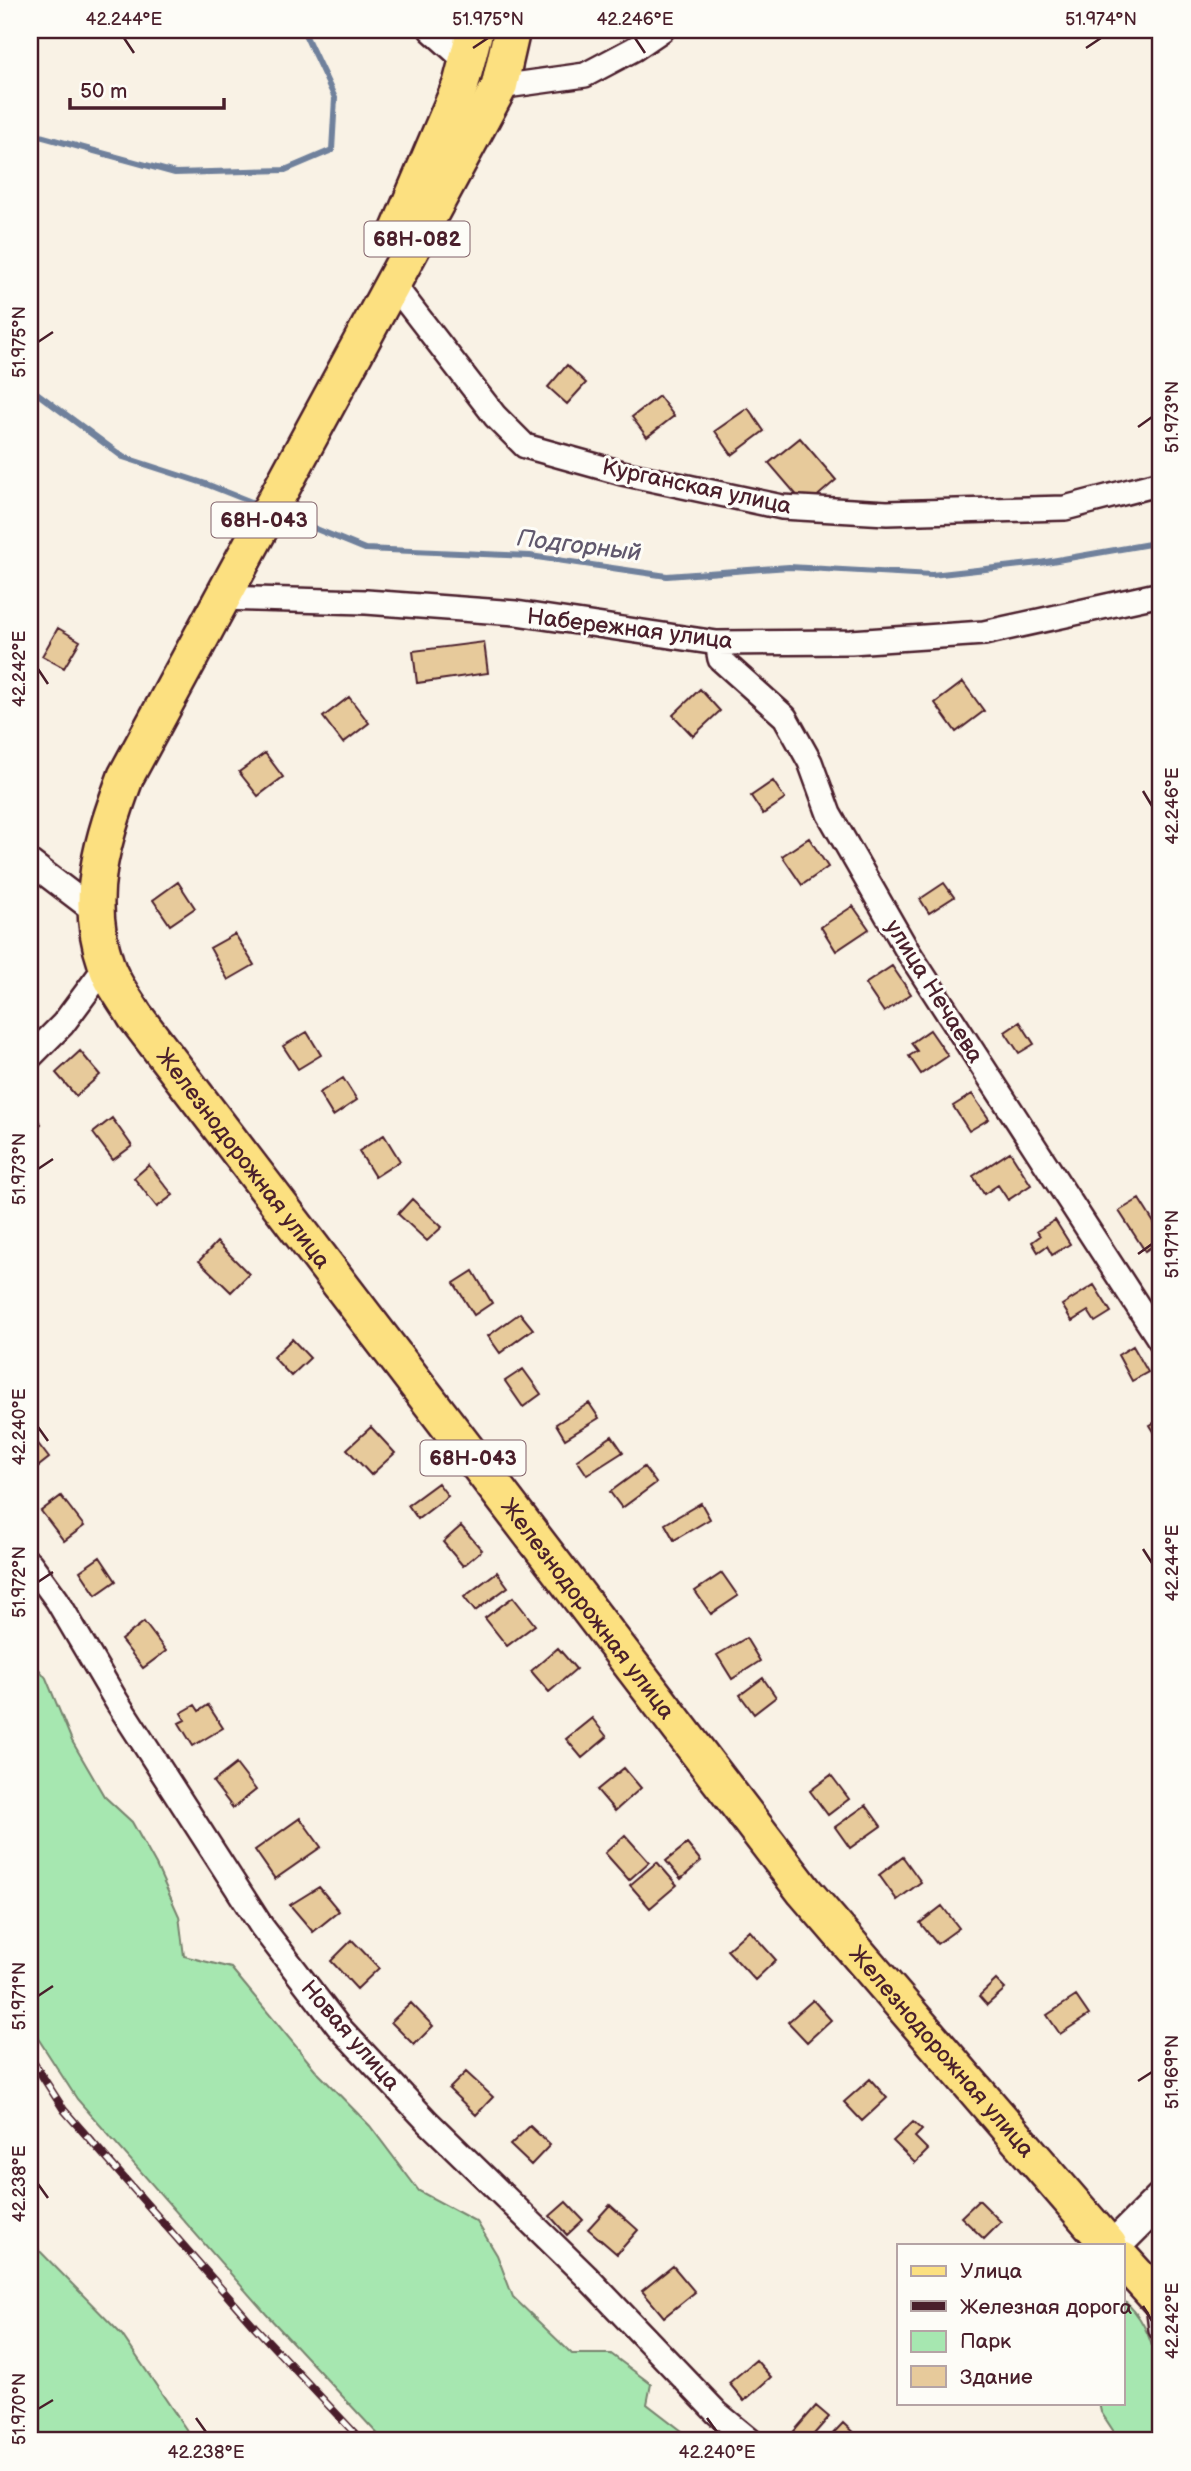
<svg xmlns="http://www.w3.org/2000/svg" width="1191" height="2471" font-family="'Balsamiq Sans',sans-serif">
	<rect width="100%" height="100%" fill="#f9f2e5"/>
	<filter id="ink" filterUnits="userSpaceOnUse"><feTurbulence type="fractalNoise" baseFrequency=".0143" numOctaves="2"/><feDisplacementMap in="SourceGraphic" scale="14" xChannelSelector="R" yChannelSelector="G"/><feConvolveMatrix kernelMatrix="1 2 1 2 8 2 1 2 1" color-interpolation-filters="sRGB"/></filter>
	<g filter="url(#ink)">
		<path fill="#a6e7b0" stroke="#78836e" stroke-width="2" d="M 30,1658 L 46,1678 L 72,1741 L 104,1796 L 132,1822 L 156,1865 L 179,1916 L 184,1956 L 231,1968 L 318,2073 L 370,2126 L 419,2191 L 477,2222 L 497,2255 L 513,2297 L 572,2354 L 611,2354 L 651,2384 L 647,2404 L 695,2441 L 384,2441 L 266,2314 L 77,2099 L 30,2026 Z
			M 30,2241 L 122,2335 L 194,2441 L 30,2441 Z
			M 1123,2300 C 1162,2331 1161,2396 1161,2441 L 1120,2441 L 1101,2412 L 1099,2403 L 1123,2403 Z"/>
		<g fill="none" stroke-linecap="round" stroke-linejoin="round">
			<path stroke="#70819c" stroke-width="6" d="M 30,136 L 36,135 L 175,173 L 285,170 L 332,150 L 335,98 L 303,30
				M 30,388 L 123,457 L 206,484 L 259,505
				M 282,515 L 365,549 L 530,556 L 667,576 L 789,567 L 932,575 L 1040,563 L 1161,542"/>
		</g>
		<path fill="#e7ca9b" stroke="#4a1f2b" stroke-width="2" d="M 567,365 L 586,383 L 567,404 L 548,387 Z
			M 659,396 L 674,416 L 647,437 L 632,417 Z
			M 748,408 L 764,431 L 732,455 L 715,431 Z
			M 800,438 L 836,480 L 806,506 L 769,463 Z
			M 58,628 L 80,641 L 64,668 L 42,656 Z
			M 484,642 L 488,673 L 417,683 L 413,651 Z
			M 963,682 L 984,711 L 956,732 L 935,703 Z
			M 700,689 L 720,711 L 693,736 L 673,715 Z
			M 349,697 L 369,723 L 343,743 L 323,717 Z
			M 265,753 L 283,777 L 258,796 L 239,772 Z
			M 773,781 L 785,799 L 763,814 L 751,796 Z
			M 809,838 L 828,867 L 802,885 L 782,856 Z
			M 178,882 L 195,908 L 170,925 L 153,900 Z
			M 944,883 L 954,897 L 929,913 L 920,899 Z
			M 853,906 L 869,929 L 836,951 L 821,927 Z
			M 235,934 L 254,965 L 228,980 L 210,948 Z
			M 892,966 L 911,994 L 884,1012 L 865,984 Z
			M 1020,1022 L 1034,1044 L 1019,1053 L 1005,1032 Z
			M 930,1030 L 948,1056 L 921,1074 L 909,1056 L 917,1051 L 911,1043 Z
			M 307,1032 L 321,1055 L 298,1069 L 283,1046 Z
			M 80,1051 L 100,1075 L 76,1096 L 56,1073 Z
			M 343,1078 L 357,1100 L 333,1116 L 319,1093 Z
			M 972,1094 L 989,1119 L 969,1131 L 953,1106 Z
			M 30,1111 L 41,1124 L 30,1134 Z
			M 112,1118 L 132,1146 L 113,1160 L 93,1133 Z
			M 384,1135 L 400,1161 L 375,1177 L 359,1151 Z
			M 1010,1152 L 1031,1185 L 1008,1200 L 998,1185 L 984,1194 L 973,1176 Z
			M 149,1165 L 173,1195 L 157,1207 L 134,1178 Z
			M 412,1199 L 442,1227 L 427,1241 L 398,1214 Z
			M 1139,1199 L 1161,1234 L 1161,1240 L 1145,1251 L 1119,1211 Z
			M 1055,1220 L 1070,1244 L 1052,1255 L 1047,1246 L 1038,1252 L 1032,1242 L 1040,1236 L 1037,1231 Z
			M 217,1242 L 249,1274 L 231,1292 L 199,1261 Z
			M 473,1271 L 492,1303 L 474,1315 L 454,1283 Z
			M 1094,1285 L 1111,1312 L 1095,1322 L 1088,1311 L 1072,1321 L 1062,1305 Z
			M 520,1313 L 533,1329 L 500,1353 L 488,1336 Z
			M 292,1339 L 310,1358 L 291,1376 L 273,1357 Z
			M 1133,1346 L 1148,1372 L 1132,1381 L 1118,1355 Z
			M 523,1369 L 541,1394 L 523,1407 L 505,1381 Z
			M 589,1403 L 599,1418 L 565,1439 L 556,1424 Z
			M 1161,1419 L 1161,1443 L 1150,1425 Z
			M 371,1427 L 395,1453 L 371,1475 L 347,1449 Z
			M 30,1433 L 49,1458 L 30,1473 Z
			M 612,1436 L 623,1452 L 587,1475 L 577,1460 Z
			M 644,1467 L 656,1483 L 622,1508 L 610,1492 Z
			M 438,1483 L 448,1496 L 418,1519 L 408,1505 Z
			M 61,1496 L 84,1526 L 64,1541 L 41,1511 Z
			M 701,1503 L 710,1519 L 674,1540 L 665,1524 Z
			M 461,1526 L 482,1550 L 463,1566 L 443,1542 Z
			M 100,1557 L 116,1581 L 96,1595 L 80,1571 Z
			M 497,1572 L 508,1587 L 475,1611 L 464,1597 Z
			M 722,1573 L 738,1596 L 711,1614 L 695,1591 Z
			M 513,1597 L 535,1625 L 507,1646 L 485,1618 Z
			M 144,1622 L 166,1651 L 143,1668 L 121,1640 Z
			M 746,1638 L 760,1661 L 732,1679 L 717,1655 Z
			M 558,1648 L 576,1669 L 549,1692 L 531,1671 Z
			M 763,1678 L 776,1697 L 754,1714 L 740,1695 Z
			M 195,1705 L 199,1711 L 208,1705 L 223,1728 L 193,1746 L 179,1723 L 185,1720 L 181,1713 Z
			M 592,1718 L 607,1737 L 582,1758 L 566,1739 Z
			M 236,1764 L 256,1790 L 233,1808 L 213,1782 Z
			M 624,1768 L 641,1788 L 615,1811 L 597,1790 Z
			M 831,1775 L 849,1799 L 828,1815 L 810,1791 Z
			M 866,1805 L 881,1826 L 850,1848 L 835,1827 Z
			M 300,1818 L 321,1847 L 275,1879 L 255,1850 Z
			M 625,1835 L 649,1862 L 629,1880 L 605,1853 Z
			M 687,1844 L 701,1861 L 681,1879 L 666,1861 Z
			M 903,1857 L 921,1882 L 897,1900 L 879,1875 Z
			M 657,1862 L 677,1885 L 650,1908 L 630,1885 Z
			M 319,1887 L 339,1911 L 313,1932 L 290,1905 Z
			M 942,1906 L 959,1928 L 937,1944 L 920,1923 Z
			M 749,1930 L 776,1960 L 755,1980 L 727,1950 Z
			M 352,1940 L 379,1968 L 357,1989 L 331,1961 Z
			M 996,1980 L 1005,1989 L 987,2005 L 979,1996 Z
			M 1076,1996 L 1089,2015 L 1060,2034 L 1047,2015 Z
			M 813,2000 L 831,2020 L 807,2042 L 788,2022 Z
			M 411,2003 L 433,2026 L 414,2045 L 391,2022 Z
			M 466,2072 L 493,2097 L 476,2115 L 449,2089 Z
			M 870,2079 L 887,2098 L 862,2121 L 844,2102 Z
			M 913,2122 L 922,2130 L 915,2137 L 928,2150 L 915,2163 L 893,2141 Z
			M 530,2126 L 550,2145 L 531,2165 L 510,2145 Z
			M 979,2200 L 1001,2222 L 984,2239 L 961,2217 Z
			M 566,2202 L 583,2220 L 567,2235 L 550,2216 Z
			M 610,2205 L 638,2230 L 617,2254 L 588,2229 Z
			M 673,2266 L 695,2292 L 664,2317 L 642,2291 Z
			M 756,2360 L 771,2377 L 744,2401 L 729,2383 Z
			M 816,2406 L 829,2417 L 808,2441 L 792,2441 L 788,2438 Z
			M 843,2423 L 858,2437 L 854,2441 L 826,2441 Z"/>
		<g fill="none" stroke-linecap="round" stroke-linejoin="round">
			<g stroke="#4a1f2b" stroke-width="28">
				<path id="street" d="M 431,30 L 467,62
					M 499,87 L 585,75 L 634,49 L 662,30
					M 393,284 L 495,416 L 525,446 L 622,473 L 782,507 L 887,513 L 1065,508 L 1161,483
					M 220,598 L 366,602 L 516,613 L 717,643 L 851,642 L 984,633 L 1161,594
					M 717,643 L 720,659 L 785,717 L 810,762 L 829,814 L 907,950 L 1161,1342
					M 30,862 L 93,910
					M 30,1057 L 63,1024 L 106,966
					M 30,1563 L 57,1600 L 117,1702 L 262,1927 L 338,2026 L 428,2122 L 586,2276 L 717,2413 L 751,2441
					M 1157,2296 L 1161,2329"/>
			</g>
			<g stroke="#4a1f2b" stroke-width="37">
				<path id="secondary" d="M 1115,2245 L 1161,2199"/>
			</g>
			<g stroke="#4a1f2b" stroke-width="40">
				<g id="primary">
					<path id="s1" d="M 512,30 L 499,87 L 126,776 C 103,838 83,898 106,964 C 111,982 125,999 135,1016 L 804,1891 L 1109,2245"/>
					<path d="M 397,234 L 461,84 L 475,30"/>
					<path d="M 1123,2260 L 1161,2302"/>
				</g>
			</g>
			<use href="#street" stroke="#fdfcf7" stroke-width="23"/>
			<use href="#secondary" stroke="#fdfcf7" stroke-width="32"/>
			<use href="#primary" stroke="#fce080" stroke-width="35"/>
			<g stroke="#4a1f2b" stroke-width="8">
				<path id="rail" d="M 30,2057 L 64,2110 L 255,2327 L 362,2441"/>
			</g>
			<use href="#rail" stroke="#fdfcf7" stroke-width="5" stroke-dasharray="16" stroke-linecap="butt"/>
		</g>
	</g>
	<path fill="none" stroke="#4a1f2b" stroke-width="2.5" d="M 124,38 L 134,53M 635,38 L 645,53M 473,48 L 488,38M 1086,48 L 1101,38M 38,342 L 53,332M 1138,427 L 1152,417M 38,669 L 48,684M 1143,791 L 1152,806M 38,1169 L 53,1159M 1138,1254 L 1152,1244M 38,1427 L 48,1441M 1143,1549 L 1152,1563M 38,1582 L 53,1572M 38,1996 L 53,1986M 1138,2081 L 1152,2072M 38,2184 L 48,2198M 1143,2306 L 1152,2321M 38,2409 L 53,2400M 196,2418 L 206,2432M 707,2418 L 717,2432"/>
	<g text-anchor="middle" stroke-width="6" stroke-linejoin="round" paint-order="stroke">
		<g fill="#fdfcf7" stroke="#806168" stroke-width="2">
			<rect x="364.5" y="221.5" width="105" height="35" rx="5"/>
			<rect x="211.5" y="502.5" width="105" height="35" rx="5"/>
			<rect x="420.5" y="1440.5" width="105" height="35" rx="5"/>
		</g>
		<g font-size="21" font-weight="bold" fill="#4a1f2b">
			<text x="417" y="246">68Н-082</text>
			<text x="264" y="527">68Н-043</text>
			<text x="473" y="1465">68Н-043</text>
		</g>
		<g font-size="23" fill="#4a1f2b" stroke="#fdfcf7">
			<text transform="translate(697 486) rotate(12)" y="8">Курганская улица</text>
			<text transform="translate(630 628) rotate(7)" y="8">Набережная улица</text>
			<text transform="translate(935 991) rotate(58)" y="8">улица Нечаева</text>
			<text dy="8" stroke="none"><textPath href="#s1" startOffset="1274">Железнодорожная улица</textPath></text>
			<text dy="8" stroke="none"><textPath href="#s1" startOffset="1841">Железнодорожная улица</textPath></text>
			<text transform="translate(351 2035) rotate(49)" y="8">Новая улица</text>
			<text dy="8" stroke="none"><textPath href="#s1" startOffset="2408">Железнодорожная улица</textPath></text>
		</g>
		<g font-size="24" font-style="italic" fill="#60586d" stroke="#fdfcf7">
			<text transform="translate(579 545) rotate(7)" y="8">Подгорный</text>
		</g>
	</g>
	<rect width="1191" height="2471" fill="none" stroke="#fdfcf7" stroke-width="77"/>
	<rect x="897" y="2244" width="228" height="161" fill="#fdfcf7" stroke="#b5a4a5" stroke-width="2"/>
	<rect x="911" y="2266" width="35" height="10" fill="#fce080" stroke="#b5a4a5" stroke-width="2"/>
	<text x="960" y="2278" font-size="21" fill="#4a1f2b">Улица</text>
	<rect x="911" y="2301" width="35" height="10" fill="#4a1f2b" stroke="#b5a4a5" stroke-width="2"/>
	<text x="960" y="2314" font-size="21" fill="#4a1f2b">Железная дорога</text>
	<rect x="911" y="2331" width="35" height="21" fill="#a6e7b0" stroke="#b5a4a5" stroke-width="2"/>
	<text x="960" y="2348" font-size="21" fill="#4a1f2b">Парк</text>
	<rect x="911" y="2366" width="35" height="21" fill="#e7ca9b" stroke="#b5a4a5" stroke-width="2"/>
	<text x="960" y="2384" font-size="21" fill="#4a1f2b">Здание</text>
	<path d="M70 98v10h154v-10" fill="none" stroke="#4a1f2b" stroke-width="3.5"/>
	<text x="80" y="98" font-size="21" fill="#4a1f2b" stroke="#fdfcf7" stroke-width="5" paint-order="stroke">50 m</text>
	<rect x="38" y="38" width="1114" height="2394" fill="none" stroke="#4a1f2b" stroke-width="2.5"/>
	<g font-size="18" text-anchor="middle" fill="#4a1f2b">
		<text x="124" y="25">42.244°E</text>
		<text x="488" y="25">51.975°N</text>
		<text x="635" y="25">42.246°E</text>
		<text x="1101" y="25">51.974°N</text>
		<text transform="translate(19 342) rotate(-90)" y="6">51.975°N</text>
		<text transform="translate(1172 417) rotate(-90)" y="6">51.973°N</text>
		<text transform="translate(19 669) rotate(-90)" y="6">42.242°E</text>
		<text transform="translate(1172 806) rotate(-90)" y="6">42.246°E</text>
		<text transform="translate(19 1169) rotate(-90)" y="6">51.973°N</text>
		<text transform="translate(1172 1244) rotate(-90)" y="6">51.971°N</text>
		<text transform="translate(19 1427) rotate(-90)" y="6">42.240°E</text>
		<text transform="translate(1172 1563) rotate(-90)" y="6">42.244°E</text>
		<text transform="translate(19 1582) rotate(-90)" y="6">51.972°N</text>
		<text transform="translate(19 1996) rotate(-90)" y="6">51.971°N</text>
		<text transform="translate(1172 2072) rotate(-90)" y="6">51.969°N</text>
		<text transform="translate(19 2184) rotate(-90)" y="6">42.238°E</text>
		<text transform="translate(1172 2321) rotate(-90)" y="6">42.242°E</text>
		<text transform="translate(19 2409) rotate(-90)" y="6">51.970°N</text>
		<text x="206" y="2458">42.238°E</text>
		<text x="717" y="2458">42.240°E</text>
	</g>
</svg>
